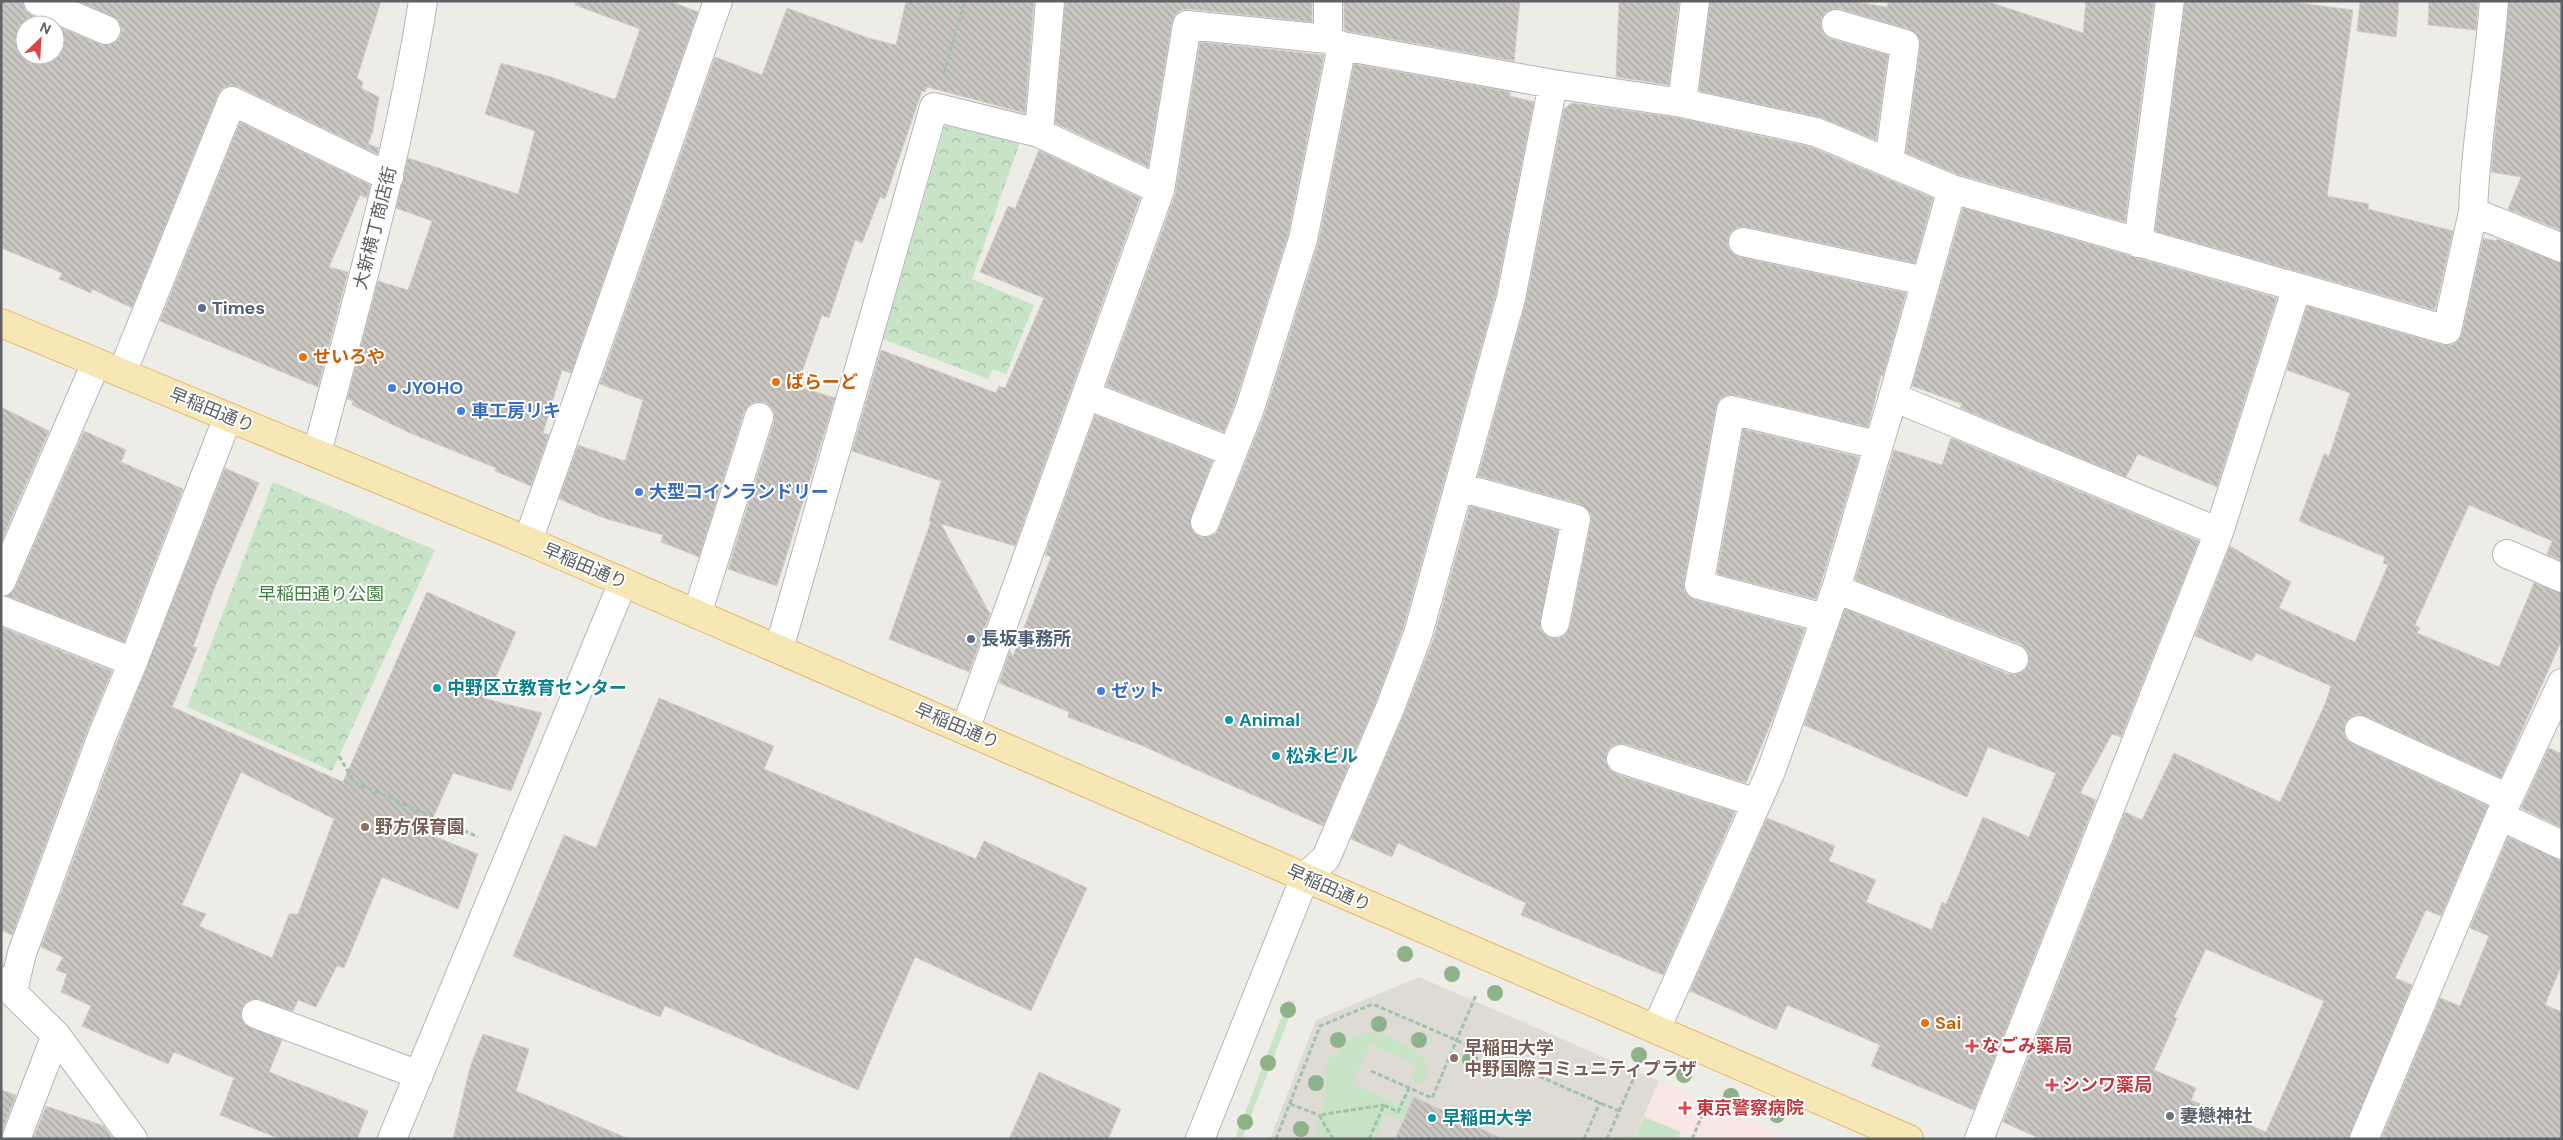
<svg xmlns="http://www.w3.org/2000/svg" width="2563" height="1140" font-family="'DM Sans','Noto Sans JP',sans-serif">
	<defs>
		<pattern id="forest-crowns" width="20" height="18" patternUnits="userSpaceOnUse" patternTransform="scale(1.25)"><rect width="20" height="18" fill="#c8e3c6"/><path d="M2 6a3 3 0 1 1 6 0M12 15a3 3 0 1 1 6 0" fill="none" stroke="#a6bba4"/></pattern>
		<pattern id="building-back-hatch" width="6" height="6" patternUnits="userSpaceOnUse" patternTransform="scale(1.25)"><rect width="6" height="6" fill="#cac7c3"/><path d="M-1 5l2 2M0 0l6 6M5-1l2 2" fill="none" stroke="#a7a5a2"/></pattern>
	</defs>
	<rect width="100%" height="100%" fill="#eeece7"/>
	<path fill="#dedbd5" d="M 1419,977 L 1659,1081 L 1634,1139 L 1270,1139 L 1316,1020 Z"/>
	<path fill="#f9e6e5" d="M 1659,1081 L 1792,1139 L 1634,1139 Z"/>
	<path fill="#c8e3c6" d="M 1288,1000 L 1295,1002 L 1242,1139 L 1235,1139 Z
		M 1367,1032 L 1384,1033 L 1424,1057 L 1428,1065 L 1425,1080 L 1419,1085 L 1410,1080 L 1416,1064 L 1370,1044 L 1352,1084 L 1399,1104 L 1404,1093 L 1414,1097 L 1403,1122 L 1385,1115 L 1375,1139 L 1313,1139 L 1326,1100 L 1326,1066 L 1329,1058 L 1338,1053 L 1347,1041 Z
		M 1644,1117 L 1681,1132 L 1678,1139 L 1620,1139 L 1622,1133 L 1635,1137 Z"/>
	<path fill="url(#forest-crowns)" d="M 945,125 L 1020,142 L 972,279 L 1034,305 L 1006,374 L 993,369 L 988,379 L 883,339 Z
		M 273,482 L 435,550 L 332,771 L 187,707 Z"/>
	<path fill="url(#building-back-hatch)" stroke="#d3cec5" fill-rule="evenodd" d="M 1,1 L 23,1 L 25,10 L 31,15 L 54,25 L 25,25 L 25,55 L 55,55 L 55,25 L 100,44 L 108,45 L 116,42 L 120,37 L 122,29 L 118,20 L 78,1 L 381,1 L 357,78 L 363,82 L 361,88 L 379,97 L 373,130 L 368,144 L 379,148 L 377,154 L 239,87 L 231,85 L 223,88 L 218,95 L 132,308 L 92,289 L 91,293 L 59,279 L 62,273 L 1,248 Z
		M 576,1 L 670,1 L 698,12 L 571,373 L 562,370 L 543,433 L 549,435 L 531,486 L 495,471 L 496,468 L 410,433 L 352,405 L 353,401 L 347,399 L 378,281 L 408,290 L 432,221 L 396,208 L 408,158 L 518,194 L 535,131 L 485,114 L 501,63 L 551,77 L 613,99 L 616,98 L 640,29 L 575,5 Z
		M 906,1 L 1034,1 L 1025,113 L 927,87 L 925,92 L 922,91 L 885,199 L 880,197 L 862,243 L 855,240 L 829,318 L 822,315 L 797,386 L 835,398 L 777,586 L 728,569 L 774,422 L 774,413 L 771,407 L 764,402 L 755,402 L 748,406 L 744,412 L 699,557 L 661,542 L 663,535 L 604,518 L 559,499 L 578,445 L 625,461 L 643,400 L 600,384 L 715,57 L 762,75 L 787,8 L 868,38 L 896,45 Z
		M 1065,1 L 1312,1 L 1312,22 L 1189,9 L 1181,10 L 1175,15 L 1172,22 L 1148,167 L 1055,123 Z
		M 1344,1 L 1520,1 L 1514,61 L 1347,31 L 1344,29 Z
		M 1619,1 L 1679,1 L 1669,85 L 1616,77 Z
		M 1710,1 L 1850,1 L 1887,7 L 1888,1 L 1986,1 L 2083,33 L 2086,1 L 2154,1 L 2125,222 L 1957,174 L 1906,153 L 1920,46 L 1916,33 L 1909,29 L 1840,9 L 1833,9 L 1826,12 L 1821,19 L 1821,28 L 1824,34 L 1831,39 L 1888,55 L 1876,140 L 1819,117 L 1699,91 Z
		M 2185,1 L 2285,1 L 2353,10 L 2327,196 L 2369,204 L 2368,209 L 2453,231 L 2435,310 L 2155,231 Z
		M 2360,1 L 2399,1 L 2396,37 L 2357,31 Z
		M 2429,1 L 2478,1 L 2476,30 L 2428,25 Z
		M 2509,1 L 2562,1 L 2562,231 L 2508,209 L 2521,177 L 2491,172 Z
		M 1200,42 L 1324,55 L 1288,235 L 1235,403 L 1224,432 L 1106,386 L 1175,195 Z
		M 1354,64 L 1510,92 L 1510,96 L 1534,102 L 1496,294 L 1403,629 L 1376,702 L 1323,826 L 1143,746 L 1068,717 L 1069,712 L 999,683 L 1010,651 L 1013,656 L 1051,557 L 1045,555 L 1095,415 L 1212,461 L 1190,524 L 1193,532 L 1200,537 L 1208,537 L 1215,534 L 1219,528 L 1265,413 L 1318,244 Z
		M 1572,103 L 1679,118 L 1811,147 L 1933,198 L 1915,263 L 1746,227 L 1738,227 L 1731,232 L 1728,238 L 1728,247 L 1733,254 L 1740,257 L 1906,293 L 1883,376 L 1881,375 L 1868,427 L 1735,395 L 1726,395 L 1719,400 L 1716,407 L 1684,582 L 1684,590 L 1695,600 L 1805,629 L 1775,713 L 1746,783 L 1626,744 L 1617,744 L 1610,748 L 1606,754 L 1606,763 L 1610,770 L 1616,774 L 1735,812 L 1663,975 L 1521,915 L 1526,903 L 1398,843 L 1392,857 L 1351,839 L 1404,714 L 1433,640 L 1470,506 L 1558,530 L 1540,628 L 1544,634 L 1552,638 L 1560,638 L 1566,634 L 1570,626 L 1591,522 L 1591,514 L 1580,504 L 1478,476 L 1526,301 L 1564,109 Z
		M 240,122 L 370,185 L 367,198 L 360,195 L 329,267 L 348,272 L 318,387 L 160,321 Z
		M 1039,150 L 1140,198 L 1015,546 L 941,524 L 990,614 L 969,672 L 889,639 L 931,521 L 929,521 L 941,481 L 852,451 L 881,350 L 996,393 L 999,386 L 1005,388 L 1044,298 L 980,272 L 1008,206 L 1015,209 Z
		M 1963,208 L 2277,298 L 2217,487 L 2138,454 L 2126,477 L 1960,408 L 1962,404 L 1912,386 Z
		M 2483,238 L 2496,241 L 2497,239 L 2562,263 L 2562,561 L 2547,554 L 2552,541 L 2469,505 L 2415,625 L 2420,628 L 2417,633 L 2499,667 L 2534,583 L 2562,593 L 2562,639 L 2501,778 L 2365,716 L 2358,714 L 2350,717 L 2345,724 L 2344,732 L 2346,739 L 2353,744 L 2488,806 L 2441,916 L 2426,910 L 2395,978 L 2412,985 L 2349,1139 L 2041,1139 L 2003,1122 L 2125,812 L 2142,820 L 2174,753 L 2280,802 L 2325,704 L 2331,686 L 2256,653 L 2252,661 L 2195,636 L 2230,546 L 2291,582 L 2279,608 L 2355,642 L 2388,565 L 2383,563 L 2385,557 L 2299,521 L 2324,454 L 2329,456 L 2350,393 L 2287,370 L 2307,306 L 2443,345 L 2452,345 L 2459,340 L 2462,333 ZM 2206,949 L 2324,1001 L 2266,1132 L 2191,1100 L 2196,1088 L 2154,1070 L 2177,1018 L 2174,1017 Z
		M 1,407 L 49,431 L 1,542 Z
		M 1743,429 L 1859,457 L 1816,599 L 1717,574 Z
		M 84,431 L 126,450 L 121,462 L 183,489 L 124,642 L 7,596 L 15,588 Z
		M 1951,438 L 2199,541 L 2121,737 L 2112,734 L 2080,793 L 2096,800 L 1974,1110 L 1871,1066 L 1880,1045 L 1787,1005 L 1776,1030 L 1690,991 L 1767,818 L 1835,846 L 1829,861 L 1876,880 L 1866,902 L 1932,930 L 1942,902 L 1946,904 L 1983,817 L 2029,837 L 2056,773 L 1988,747 L 1967,797 L 1804,725 L 1845,609 L 2008,674 L 2017,674 L 2024,671 L 2028,665 L 2029,656 L 2026,649 L 2020,644 L 1855,580 L 1894,450 L 1942,465 Z
		M 225,468 L 259,483 L 214,589 L 193,647 L 197,648 L 172,707 L 343,782 L 427,592 L 516,632 L 486,699 L 542,713 L 511,791 L 453,773 L 426,833 L 478,854 L 458,909 L 382,877 L 344,968 L 337,966 L 316,1007 L 298,1000 L 293,1011 L 254,999 L 246,1002 L 242,1008 L 241,1016 L 244,1024 L 282,1040 L 269,1072 L 368,1111 L 357,1139 L 280,1139 L 220,1115 L 234,1078 L 174,1052 L 168,1064 L 82,1026 L 91,1006 L 61,992 L 67,974 L 56,970 L 63,957 L 41,947 L 117,742 ZM 241,772 L 334,819 L 298,914 L 289,914 L 272,958 L 199,926 L 206,914 L 182,905 Z
		M 1,627 L 112,671 L 87,731 L 12,935 L 1,930 Z
		M 659,698 L 774,746 L 764,769 L 976,859 L 984,841 L 1087,888 L 1031,1011 L 915,957 L 858,1090 L 665,1006 L 660,1017 L 513,956 L 564,835 L 596,848 Z
		M 2549,748 L 2562,754 L 2562,828 L 2521,808 Z
		M 2508,837 L 2562,860 L 2562,964 L 2545,1005 L 2562,1012 L 2562,1139 L 2381,1139 L 2440,998 L 2460,1006 L 2489,936 L 2470,928 Z
		M 483,1034 L 529,1049 L 516,1091 L 629,1139 L 453,1139 L 470,1067 Z
		M 1039,1072 L 1121,1109 L 1108,1139 L 1009,1139 Z
		M 1,1090 L 16,1095 L 1,1134 Z
		M 1414,1097 L 1431,1105 L 1503,1139 L 1395,1139 Z
		M 46,1106 L 104,1126 L 113,1139 L 33,1139 Z"/>
	<g fill="none" stroke-linecap="round" stroke-linejoin="round">
		<g stroke="#b3b6b9" stroke-width="30">
			<path id="minor" d="M 38,1 L 106,30
				M 1836,24 L 1905,44 L 1889,162
				M 1328,39 L 1328,1
				M 1682,103 L 1695,1
				M 1039,133 L 1050,1
				M 2473,212 C 2475,142 2489,72 2494,1
				M 1743,242 L 1925,281
				M 2138,243 L 2170,1
				M 122,373 L 232,101 L 389,177
				M 1086,395 L 1232,452
				M 1893,397 L 2219,532
				M 317,453 C 356,303 399,154 423,1
				M 1459,487 L 1576,519 L 1555,623
				M 1205,522 L 1250,408 L 1303,239 L 1342,46
				M 528,541 L 718,1
				M 2507,554 L 2562,578
				M 1,582 L 96,363
				M 1836,589 L 2014,659
				M 1,610 L 133,662 L 102,736 L 22,953 L 13,991
				M 697,614 L 759,417
				M 1825,618 L 1699,585 L 1731,410 L 1877,445
				M 779,649 L 934,107 L 1039,133 L 1160,190
				M 133,662 L 228,417
				M 965,730 L 1160,190 L 1187,25 L 1328,39 L 1342,46 L 1553,84 L 1682,103 L 1816,132 L 1952,189 L 2447,330 L 2473,212 L 2562,248
				M 2359,730 L 2508,798
				M 1621,759 L 1757,803
				M 2500,816 L 2562,845
				M 1,981 L 56,1035 L 133,1139
				M 256,1014 L 419,1075
				M 1656,1029 L 1771,771 L 1836,589 L 1893,397 L 1952,189
				M 16,1139 L 56,1035
				M 392,1139 L 623,582
				M 1200,1139 L 1305,877 L 1326,858 L 1390,708 L 1418,634 L 1511,298 L 1553,84
				M 1979,1139 L 2219,532 L 2297,287
				M 2364,1139 L 2500,816 L 2562,683"/>
		</g>
		<g stroke="#e2ba6c" stroke-width="30">
			<path id="major" d="M 1,323 L 528,541 L 1909,1139"/>
		</g>
		<path stroke="#a0c3a8" stroke-width="3" stroke-dasharray="5 2.5" stroke-linecap="butt" d="M 944,73 L 965,1
			M 339,756 L 354,782 L 478,837
			M 1371,1071 L 1432,1098 L 1476,995
			M 1290,1104 L 1319,1115
			M 1276,1139 L 1320,1026 L 1373,1004 L 1619,1111
			M 1333,1139 L 1319,1115 L 1384,1105
			M 1369,1139 L 1384,1105 L 1398,1112 L 1409,1088
			M 1584,1139 L 1600,1102
			M 1607,1139 L 1639,1066
			M 1692,1139 L 1710,1097"/>
		<use href="#minor" stroke="#fff" stroke-width="28"/>
		<use href="#major" stroke="#f6e7b4" stroke-width="28"/>
	</g>
	<g fill="#8fb28b">
		<circle cx="1405" cy="954" r="8"/>
		<circle cx="1452" cy="974" r="8"/>
		<circle cx="1495" cy="993" r="8"/>
		<circle cx="1288" cy="1010" r="8"/>
		<circle cx="1379" cy="1024" r="8"/>
		<circle cx="1338" cy="1040" r="8"/>
		<circle cx="1419" cy="1040" r="8"/>
		<circle cx="1639" cy="1055" r="8"/>
		<circle cx="1470" cy="1060" r="8"/>
		<circle cx="1268" cy="1063" r="8"/>
		<circle cx="1684" cy="1075" r="8"/>
		<circle cx="1316" cy="1083" r="8"/>
		<circle cx="1731" cy="1096" r="8"/>
		<circle cx="1777" cy="1115" r="8"/>
		<circle cx="1245" cy="1122" r="8"/>
		<circle cx="1301" cy="1129" r="8"/>
	</g>
	<g fill="#5c6f8a" stroke="#fff" stroke-width="2">
		<circle cx="202" cy="308" r="5"/>
		<circle cx="971" cy="639" r="5"/>
	</g>
	<g fill="#e8710a" stroke="#fff" stroke-width="2">
		<circle cx="303" cy="357" r="5"/>
		<circle cx="776" cy="382" r="5"/>
		<circle cx="1925" cy="1023" r="5"/>
	</g>
	<g fill="#3f7fe0" stroke="#fff" stroke-width="2">
		<circle cx="392" cy="388" r="5"/>
		<circle cx="461" cy="411" r="5"/>
		<circle cx="639" cy="492" r="5"/>
		<circle cx="1101" cy="691" r="5"/>
	</g>
	<g fill="#0f9aa8" stroke="#fff" stroke-width="2">
		<circle cx="437" cy="688" r="5"/>
		<circle cx="1229" cy="720" r="5"/>
		<circle cx="1276" cy="756" r="5"/>
		<circle cx="1432" cy="1118" r="5"/>
	</g>
	<g fill="#8d6e63" stroke="#fff" stroke-width="2">
		<circle cx="365" cy="827" r="5"/>
		<circle cx="1454" cy="1058" r="5"/>
	</g>
	<g fill="#e0444e" stroke="#fff" stroke-width="2">
		<path d="M1969.5 1038.5h5v5h5v5h-5v5h-5v-5h-5v-5h5z"/>
		<path d="M2049.5 1077.5h5v5h5v5h-5v5h-5v-5h-5v-5h5z"/>
		<path d="M1682.5 1100.5h5v5h5v5h-5v5h-5v-5h-5v-5h5z"/>
	</g>
	<circle fill="#6b7280" stroke="#fff" stroke-width="2" cx="2170" cy="1116" r="5"/>
	<g text-anchor="middle" stroke-width="4" stroke-linejoin="round" paint-order="stroke">
		<g font-size="18" fill="#5e6165" stroke="#fff">
			<text transform="translate(375 228) rotate(-76)" y="6">大新横丁商店街</text>
			<text transform="translate(212 410) rotate(22)" y="6">早稲田通り</text>
			<text transform="translate(585 566) rotate(23)" y="6">早稲田通り</text>
			<text transform="translate(957 726) rotate(23)" y="6">早稲田通り</text>
			<text transform="translate(1329 888) rotate(24)" y="6">早稲田通り</text>
		</g>
		<g font-size="18" font-weight="bold" fill="#4e5e75" stroke="#fff" text-anchor="start">
			<text x="212" y="314">Times</text>
			<text x="981" y="645">長坂事務所</text>
		</g>
		<g font-size="18" font-weight="bold" fill="#c56008" stroke="#fff" text-anchor="start">
			<text x="313" y="363">せいろや</text>
			<text x="786" y="388">ばらーど</text>
			<text x="1935" y="1029">Sai</text>
		</g>
		<g font-size="18" font-weight="bold" fill="#366cbe" stroke="#fff" text-anchor="start">
			<text x="402" y="394">JYOHO</text>
			<text x="471" y="417">車工房リキ</text>
			<text x="649" y="498">大型コインランドリー</text>
			<text x="1111" y="697">ゼット</text>
		</g>
		<g font-size="18" fill="#418240" stroke="#fff">
			<text x="321" y="600">早稲田通り公園</text>
		</g>
		<g font-size="18" font-weight="bold" fill="#0d838f" stroke="#fff" text-anchor="start">
			<text x="447" y="694">中野区立教育センター</text>
			<text x="1239" y="726">Animal</text>
			<text x="1286" y="762">松永ビル</text>
			<text x="1442" y="1124">早稲田大学</text>
		</g>
		<g font-size="18" font-weight="bold" fill="#785e54" stroke="#fff" text-anchor="start">
			<text x="375" y="833">野方保育園</text>
			<text x="1464" y="1054">早稲田大学<tspan x="1464" dy="21">中野国際コミュニティプラザ</tspan></text>
		</g>
		<g font-size="18" font-weight="bold" fill="#be3a42" stroke="#fff" text-anchor="start">
			<text x="1982" y="1052">なごみ薬局</text>
			<text x="2062" y="1091">シンワ薬局</text>
			<text x="1696" y="1114">東京警察病院</text>
		</g>
		<g font-size="18" font-weight="bold" fill="#5b616d" stroke="#fff" text-anchor="start">
			<text x="2180" y="1122">妻戀神社</text>
		</g>
	</g>
	<rect width="2563" height="1140" fill="none" stroke="#5e6165" stroke-width="5"/>
	<g transform="translate(40 40) rotate(25)"><circle r="24" fill="#ffffff" stroke="#bfc0c1"/>
	<path d="M0-4L9 19L0 12L-9 19Z" fill="#d64745"/>
	<text y="-8" font-size="14" font-weight="bold" text-anchor="middle" fill="#5e6165">N</text>
	</g>
</svg>
